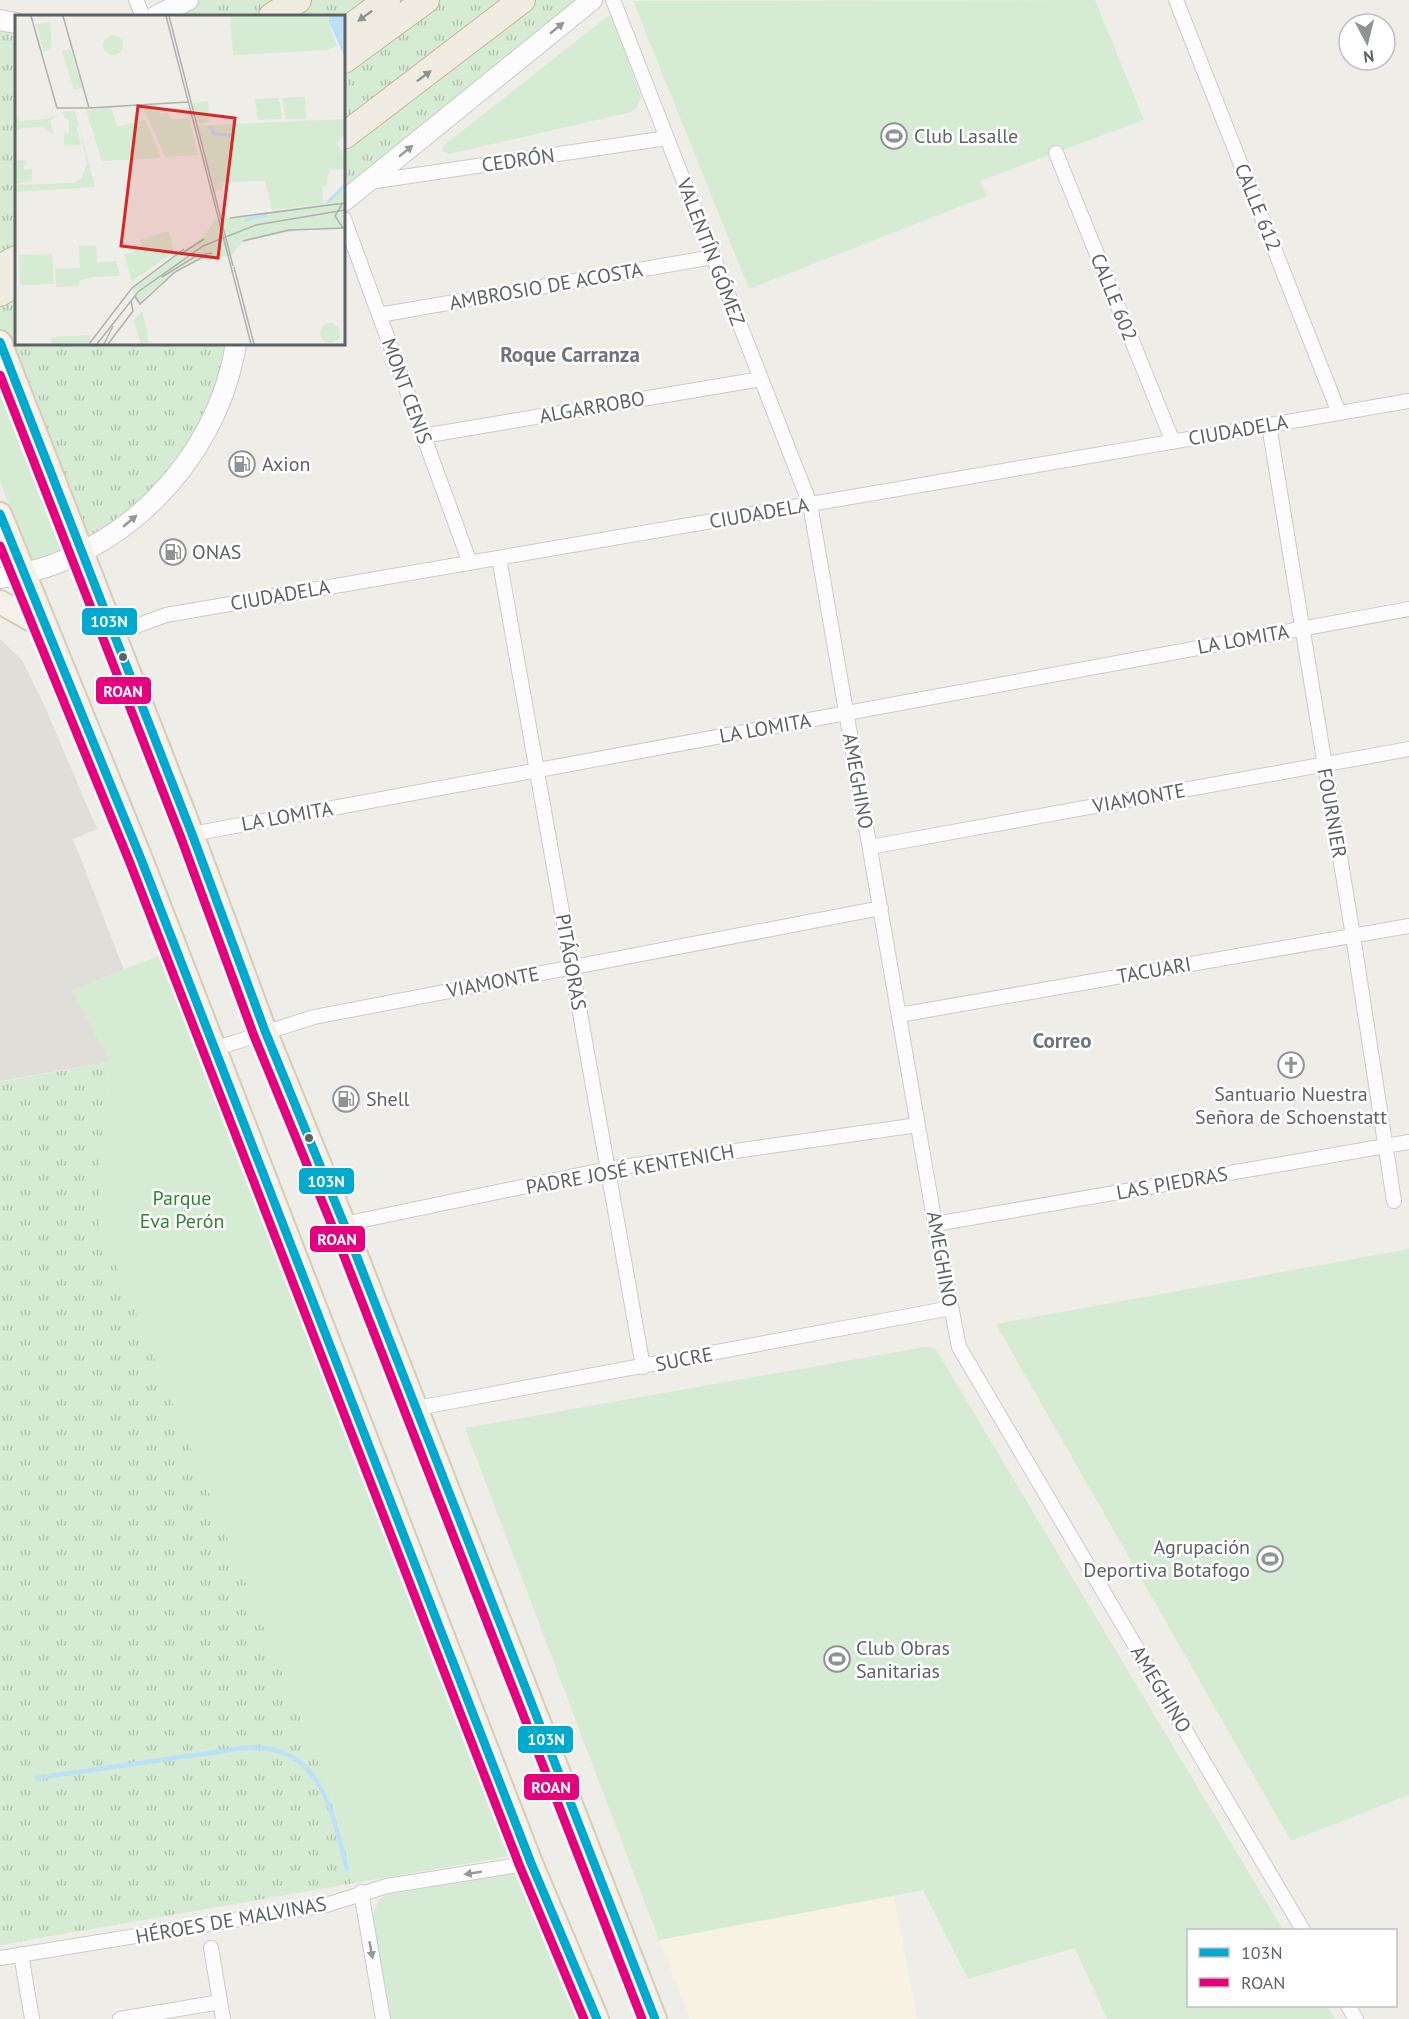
<svg xmlns="http://www.w3.org/2000/svg" width="1409" height="2019" font-family="'PT Sans',sans-serif">
	<defs>
		<pattern id="grass-tufts" width="24" height="20" patternUnits="userSpaceOnUse" patternTransform="scale(1.5)"><rect width="24" height="20" fill="#d6ebd3"/><path d="M3 7l-1-3M5 7V3M7 7l1-3M15 17l-1-3M17 17v-4M19 17l1-3" fill="none" stroke="#b1c2af"/></pattern>
	</defs>
	<rect width="100%" height="100%" fill="#eeede8"/>
	<path fill="#f7f2e1" d="M 894,1896 L 917,2019 L 690,2019 L 659,1940 Z"/>
	<path fill="#dfded9" d="M 0,639 L 22,660 L 45,707 L 97,829 L 73,839 L 124,970 L 73,990 L 110,1062 L 0,1081 Z"/>
	<path fill="url(#grass-tufts)" d="M 188,0 L 592,0 L 344,201 L 344,16 L 156,16 Z
		M 0,20 L 16,23 L 16,344 L 236,344 L 182,470 L 82,553 L 0,342 Z
		M 110,1062 L 99,1180 L 99,1222 L 327,1782 L 354,1883 L 0,1945 L 0,1082 Z"/>
	<path fill="#d6ebd3" d="M 1095,0 L 1144,120 L 980,181 L 987,196 L 749,289 L 633,1 Z
		M 608,16 L 612,18 L 641,97 L 637,107 L 631,112 L 449,154 L 442,151 L 443,146 Z
		M 0,366 L 69,549 L 33,561 L 0,482 Z
		M 166,953 L 515,1847 L 510,1856 L 354,1883 L 327,1782 L 99,1222 L 99,1180 L 110,1062 L 73,989 Z
		M 1409,1249 L 1409,1795 L 1291,1841 L 996,1324 Z
		M 925,1347 L 935,1348 L 1283,1930 L 1188,1930 L 1188,2006 L 1327,2006 L 1335,2019 L 1107,2019 L 1075,1948 L 968,1979 L 923,1890 L 659,1940 L 465,1428 Z
		M 505,1874 L 516,1874 L 532,1882 L 585,2019 L 390,2019 L 372,1916 L 379,1900 L 386,1895 Z"/>
	<g fill="none" stroke-linecap="round" stroke-linejoin="round">
		<path stroke="#bce0f8" stroke-width="4.5" d="M 37,1778 L 244,1748 C 321,1741 332,1812 347,1869"/>
		<g stroke="#cbcbca" stroke-width="16">
			<path id="street" d="M 136,0 L 143,16
				M 613,0 L 810,504 L 935,1224 L 959,1347 L 1303,1930
				M 1176,0 L 1339,413
				M 1056,153 L 1173,442
				M 369,182 L 667,138
				M 344,219 L 470,563
				M 379,315 L 713,257
				M 1269,425 L 1353,936 L 1394,1201
				M 423,436 L 761,379
				M 499,558 L 643,1367
				M 112,635 L 166,615 L 1409,401
				M 192,834 L 1409,609
				M 870,847 L 1409,749
				M 899,1015 L 1409,926
				M 214,1049 L 314,1017 L 881,908
				M 344,1224 L 608,1169 L 918,1125
				M 935,1224 L 1409,1142
				M 417,1408 L 951,1308
				M 361,1892 L 383,2019
				M 211,1948 L 223,2019
				M 21,1954 L 32,2019
				M 0,1958 L 326,1905 L 387,1886 L 531,1863
				M 1348,2006 L 1356,2019
				M 120,2019 L 220,2002"/>
		</g>
		<g stroke="#c9cac9" stroke-width="22">
			<path id="secondary" d="M 156,16 L 188,0
				M 0,20 L 16,23
				M 344,201 L 592,0
				M 0,578 C 119,561 217,462 236,344"/>
		</g>
		<g stroke="#d7cdb5" stroke-width="26">
			<path id="primary" d="M 0,342 L 192,834 L 265,1031 L 344,1224 L 655,2019
				M 0,514 L 141,859 L 531,1863 L 597,2019
				M 0,602 L 44,627"/>
		</g>
		<g stroke="#c6b694" stroke-width="28">
			<path id="highway" d="M 272,16 L 298,0
				M 344,32 L 387,0
				M 344,60 L 426,0
				M 344,136 L 522,0
				M 0,268 L 16,259
				M 0,293 L 16,283"/>
		</g>
		<use href="#street" stroke="#fcfcfc" stroke-width="14"/>
		<use href="#secondary" stroke="#fcfcfc" stroke-width="20"/>
		<use href="#primary" stroke="#f3f1e9" stroke-width="22"/>
		<use href="#highway" stroke="#f0ece2" stroke-width="26"/>
		<g stroke="#fff" stroke-width="14">
			<path id="bus-1" d="M 0,342 L 192,834 L 265,1031 L 344,1224 L 655,2019
				M 0,514 L 141,859 L 531,1863 L 597,2019"/>
		</g>
		<g stroke="#fff" stroke-width="14">
			<path id="bus-2" d="M 0,375 L 181,838 L 254,1036 L 333,1228 L 642,2019
				M 0,546 L 130,863 L 520,1867 L 584,2019"/>
		</g>
		<use href="#bus-1" stroke="#00a9ce" stroke-width="9"/>
		<use href="#bus-2" stroke="#e5007d" stroke-width="9"/>
	</g>
	<defs><path id="oneway-solid" d="M-6-.8H1V-3.2L6.5 0L1 3.2V.8H-6Z" transform="scale(1.5)"/></defs>
	<g fill="#909292">
		<use href="#oneway-solid" transform="translate(365 16) rotate(144)"/>
		<use href="#oneway-solid" transform="translate(424 76) rotate(-37)"/>
	</g>
	<g fill="#95989b">
		<use href="#oneway-solid" transform="translate(557 28) rotate(-39)"/>
		<use href="#oneway-solid" transform="translate(406 151) rotate(-39)"/>
		<use href="#oneway-solid" transform="translate(130 521) rotate(-40)"/>
		<use href="#oneway-solid" transform="translate(473 1873) rotate(171)"/>
		<use href="#oneway-solid" transform="translate(371 1950) rotate(80)"/>
	</g>
	<defs>
		<g id="stadium-ring" transform="scale(1.35)"><circle r="9.5" fill="#fff" stroke="#909394" stroke-width="1.5"/><path d="M0-5a6.5 5 0 1 0 0 10a6.5 5 0 1 0 0-10ZM-3.5-1.8h7v3.6h-7Z" fill="#909394"/></g>
		<g id="fuel-ring" transform="scale(1.35)"><circle r="9.5" fill="#fff" stroke="#909394" stroke-width="1.5"/><path d="M-5.5-6h7V0h2V4h1.3V-2.5L3-4.5l.8-.8L6-3V5H2.5V1h-1V6h-7ZM-4.2-4.7v3.2H.2V-4.7Z" fill="#909394"/></g>
		<g id="church-ring" transform="scale(1.35)"><circle r="9.5" fill="#fff" stroke="#909394" stroke-width="1.5"/><path d="M-1.2-6h2.4v3.5h3.3v2.4h-3.3V6h-2.4V-.1h-3.3v-2.4h3.3Z" fill="#909394"/></g>
	</defs>
	<g fill-rule="evenodd">
		<use href="#stadium-ring" x="894" y="136"/>
		<use href="#fuel-ring" x="242" y="464"/>
		<use href="#fuel-ring" x="173" y="552"/>
		<use href="#church-ring" x="1291" y="1065"/>
		<use href="#fuel-ring" x="346" y="1099"/>
		<use href="#stadium-ring" x="1270" y="1559"/>
		<use href="#stadium-ring" x="837" y="1659"/>
	</g>
	<g fill="#5d6267" stroke="#fff" stroke-width="2">
		<circle cx="123" cy="657" r="5"/>
		<circle cx="309" cy="1138" r="5"/>
	</g>
	<g text-anchor="middle" stroke-width="5" stroke-linejoin="round" paint-order="stroke">
		<g font-size="20" fill="#5d6267" stroke="#fff" text-anchor="start">
			<text x="914" y="143">Club Lasalle</text>
			<text x="262" y="471">Axion</text>
			<text x="192" y="559">ONAS</text>
			<text x="1291" y="1101" text-anchor="middle">Santuario Nuestra<tspan x="1291" dy="23">Señora de Schoenstatt</tspan></text>
			<text x="366" y="1106">Shell</text>
			<text x="1250" y="1554" text-anchor="end">Agrupación<tspan x="1250" dy="23">Deportiva Botafogo</tspan></text>
			<text x="856" y="1655">Club Obras<tspan x="856" dy="23">Sanitarias</tspan></text>
		</g>
		<g font-size="20" fill="#5d6267" stroke="#fff">
			<text transform="translate(518 160) rotate(-8)" y="7">CEDRÓN</text>
			<text transform="translate(1258 207) rotate(68)" y="7">CALLE 612</text>
			<text transform="translate(711 252) rotate(69)" y="7">VALENTÍN GÓMEZ</text>
			<text transform="translate(546 286) rotate(-10)" y="7">AMBROSIO DE ACOSTA</text>
			<text transform="translate(1114 297) rotate(68)" y="7">CALLE 602</text>
			<text transform="translate(407 391) rotate(70)" y="7">MONT CENIS</text>
			<text transform="translate(592 407) rotate(-10)" y="7">ALGARROBO</text>
			<text transform="translate(1238 430) rotate(-10)" y="7">CIUDADELA</text>
			<text transform="translate(759 513) rotate(-10)" y="7">CIUDADELA</text>
			<text transform="translate(280 595) rotate(-10)" y="7">CIUDADELA</text>
			<text transform="translate(1243 639) rotate(-10)" y="7">LA LOMITA</text>
			<text transform="translate(765 728) rotate(-10)" y="7">LA LOMITA</text>
			<text transform="translate(858 781) rotate(80)" y="7">AMEGHINO</text>
			<text transform="translate(1139 798) rotate(-10)" y="7">VIAMONTE</text>
			<text transform="translate(1332 813) rotate(80)" y="7">FOURNIER</text>
			<text transform="translate(287 816) rotate(-10)" y="7">LA LOMITA</text>
			<text transform="translate(571 962) rotate(80)" y="7">PITÁGORAS</text>
			<text transform="translate(1154 970) rotate(-10)" y="7">TACUARI</text>
			<text transform="translate(493 982) rotate(-11)" y="7">VIAMONTE</text>
			<text transform="translate(630 1169) rotate(-10)" y="7">PADRE JOSÉ KENTENICH</text>
			<text transform="translate(1172 1183) rotate(-10)" y="7">LAS PIEDRAS</text>
			<text transform="translate(942 1259) rotate(80)" y="7">AMEGHINO</text>
			<text transform="translate(684 1359) rotate(-11)" y="7">SUCRE</text>
			<text transform="translate(1161 1689) rotate(59)" y="7">AMEGHINO</text>
			<text transform="translate(231 1920) rotate(-10)" y="7">HÉROES DE MALVINAS</text>
		</g>
		<g font-size="20" fill="#308331" stroke="#fff">
			<text x="182" y="1205">Parque<tspan x="182" dy="23">Eva Perón</tspan></text>
		</g>
		<g font-size="21" font-weight="bold" fill="#6e7479" stroke="#fff">
			<text x="570" y="362">Roque Carranza</text>
			<text x="1062" y="1048">Correo</text>
		</g>
	</g>
	<g transform="translate(15 15)">
		<rect width="330" height="330" fill="#eeede8"/>
		<path d="M 290,82 L 291,104 L 271,104 L 267,83 ZM 264,83 L 267,104 L 243,105 L 240,84 ZM 48,96 L 60,96 L 80,172 L 0,177 L 0,170 L 59,168 L 66,164 L 72,148 L 64,112 L 49,103 ZM 0,97 L 4,106 L 31,104 L 44,99 L 35,106 L 39,120 L 27,112 L 7,113 L 1,116 L 0,126 ZM 330,104 L 330,119 L 322,128 L 330,142 L 330,154 L 314,155 L 313,163 L 205,168 L 207,157 L 195,110 ZM 54,107 L 59,109 L 62,112 L 66,130 L 49,131 L 49,117 L 54,119 ZM 10,145 L 13,149 L 9,150 L 9,155 L 17,154 L 17,166 L 0,169 L 0,146 ZM 330,168 L 330,186 L 323,187 L 330,188 L 330,213 L 294,213 L 228,226 L 216,241 L 188,242 L 160,258 L 122,288 L 117,273 L 189,221 L 200,205 L 309,189 ZM 127,296 L 133,320 L 133,329 L 126,329 L 119,305 Z" fill="#d6ebd3"/>
		<path d="M 35,8 L 37,32 L 29,37 L 21,9 ZM 312,163 L 312,170 L 307,172 L 308,189 L 257,195 L 250,166 Z" fill="#d6ebd3"/>
		<path d="M 215,1 L 312,1 L 322,31 L 312,35 L 218,40 ZM88 30a10 10 0 1 1 20 0a10 10 0 1 1-20 0ZM 55,34 L 67,73 L 59,75 L 47,36 ZM 193,86 L 194,107 L 184,109 L 177,88 ZM 143,90 L 145,99 L 153,98 L 156,104 L 174,103 L 183,140 L 150,142 L 128,91 ZM 96,92 L 102,112 L 130,105 L 146,143 L 87,146 L 71,95 ZM 195,110 L 207,157 L 207,174 L 200,176 L 183,111 ZM300 128a8 8 0 1 1 16 0a8 8 0 1 1-16 0ZM 322,190 L 316,200 L 321,210 L 277,212 L 230,224 L 227,212 L 218,203 ZM 154,216 L 159,237 L 117,266 L 109,239 L 128,234 L 125,225 ZM 81,230 L 82,247 L 101,246 L 105,261 L 76,262 L 64,266 L 65,271 L 41,272 L 40,254 L 65,253 L 64,231 ZM 37,239 L 39,269 L 5,270 L 4,240 ZM305 318a10 10 0 1 1 20 0a10 10 0 1 1-20 0ZM 76,320 L 72,329 L 37,329 L 36,322 Z" fill="#d6ebd3"/>
		<path d="M 314,1 L 330,1 L 330,43 L 314,7 Z" fill="#bce0f8"/>
		<path fill="none" stroke="#bce0f8" stroke-width="3" d="M 195,111 L 199,119 L 216,120M 313,187 L 330,170M 230,205 L 252,200"/>
		<path fill="none" stroke="#b0b1b0" stroke-width="1.5" d="M 16,1 L 42,93 L 77,93M 48,1 L 74,93M 151,1 L 236,329M 154,1 L 218,251M 74,93 L 173,87M 327,189 L 320,201 L 328,213M 215,203 L 330,188M 228,226 L 274,215 L 330,213M 166,239 L 189,224M 219,252 L 239,329M 147,262 L 181,241 L 197,238M 120,281 L 125,289 L 160,257 L 188,242M 74,329 L 117,273 L 169,234M 82,329 L 123,277 L 188,231 L 241,210 L 330,195M 89,329 L 98,311M 93,329 L 118,296 L 116,286"/>
		<path fill="#d62828" fill-opacity="0.15" stroke="#d62828" stroke-width="3" d="M 123,91 L 220,103 L 203,243 L 106,231 Z"/>
		<rect width="330" height="330" fill="none" stroke="#5d6267" stroke-width="3"/>
	</g>
	<g stroke="#fff" stroke-width="2">
		<rect x="81" y="607" width="57" height="29" rx="6" fill="#00a9ce"/>
		<rect x="95" y="676" width="57" height="29" rx="6" fill="#e5007d"/>
		<rect x="298" y="1167" width="57" height="28" rx="6" fill="#00a9ce"/>
		<rect x="309" y="1225" width="57" height="28" rx="6" fill="#e5007d"/>
		<rect x="517" y="1725" width="57" height="29" rx="6" fill="#00a9ce"/>
		<rect x="523" y="1773" width="57" height="28" rx="6" fill="#e5007d"/>
	</g>
	<g font-size="16" text-anchor="middle" font-weight="bold" fill="#fff">
		<text x="109" y="627">103N</text>
		<text x="123" y="697">ROAN</text>
		<text x="326" y="1187">103N</text>
		<text x="337" y="1245">ROAN</text>
		<text x="546" y="1745">103N</text>
		<text x="551" y="1793">ROAN</text>
	</g>
	<rect x="1187" y="1929" width="210" height="78" fill="#ffffff" stroke="#bec0c2" stroke-width="1.5"/>
	<rect x="1199" y="1948" width="30" height="9" fill="#00a9ce" stroke="#bec0c2" stroke-width="1.5"/>
	<text x="1241" y="1959" font-size="18" fill="#5d6267">103N</text>
	<rect x="1199" y="1978" width="30" height="9" fill="#e5007d" stroke="#bec0c2" stroke-width="1.5"/>
	<text x="1241" y="1989" font-size="18" fill="#5d6267">ROAN</text>
	<g transform="translate(1367 42) rotate(173)"><circle r="28" fill="#ffffff" stroke="#bec0c2" stroke-width="1.5"/>
	<path d="M0-4.5L10 22L0 15L-10 22Z" fill="#909394"/>
	<text y="-9" font-size="16" font-weight="bold" text-anchor="middle" fill="#5d6267">N</text>
	</g>
</svg>
